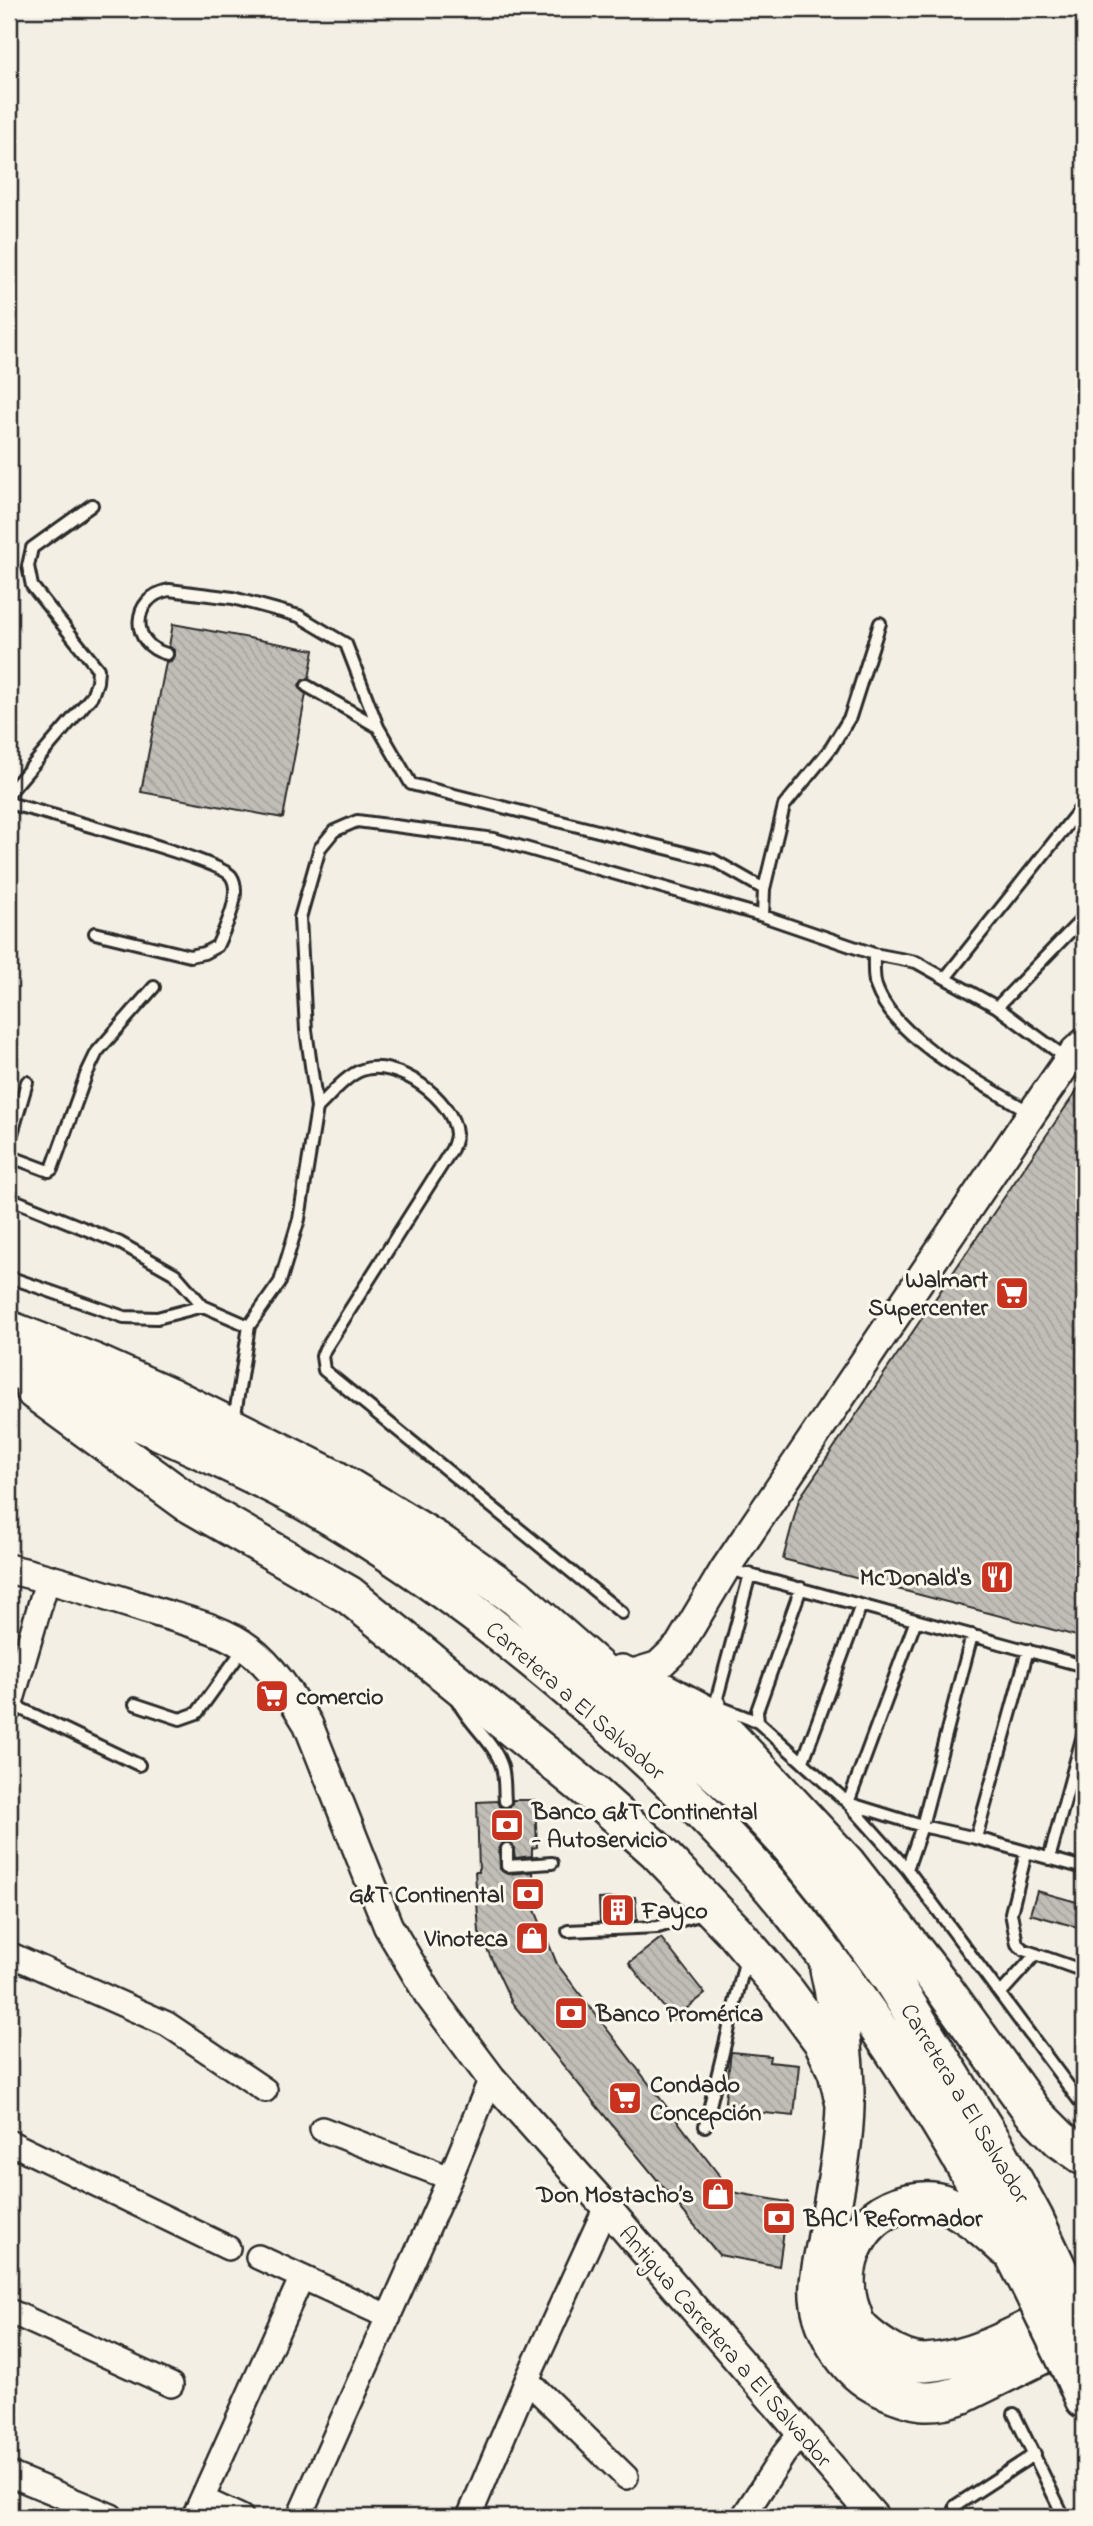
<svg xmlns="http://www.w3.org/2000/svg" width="1093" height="2526" font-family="'Indie Flower',sans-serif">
	<defs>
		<pattern id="building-back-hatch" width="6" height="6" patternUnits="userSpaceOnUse" patternTransform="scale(1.75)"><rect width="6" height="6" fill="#c0beb6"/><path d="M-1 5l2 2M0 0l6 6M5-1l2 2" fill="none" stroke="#a5a39d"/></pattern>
	</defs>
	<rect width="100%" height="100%" fill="#f3efe4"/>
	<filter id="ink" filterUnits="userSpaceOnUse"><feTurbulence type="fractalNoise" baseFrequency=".0143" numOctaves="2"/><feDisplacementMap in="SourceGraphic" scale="14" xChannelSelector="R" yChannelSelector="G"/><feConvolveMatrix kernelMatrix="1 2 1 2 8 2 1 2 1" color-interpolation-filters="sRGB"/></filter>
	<g filter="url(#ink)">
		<path fill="url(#building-back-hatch)" stroke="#2b2b2b" stroke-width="2" d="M 173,624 L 314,650 L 309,679 L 303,680 L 299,685 L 301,690 L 306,694 L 283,818 L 141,792 L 166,662 L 171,661 L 174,656 L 174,650 L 169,646 Z
			M 1084,1080 L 1084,1638 L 783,1559 L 799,1499 Z
			M 513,1800 L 535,1800 L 537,1847 L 532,1848 L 532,1856 L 515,1858 L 513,1845 L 508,1841 L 503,1843 L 499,1849 L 500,1869 L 507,1874 L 533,1872 L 535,1910 L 557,1964 L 732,2192 L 788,2202 L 779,2266 L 719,2255 L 512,2003 L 479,1932 L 475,1872 L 479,1872 L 477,1802 L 497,1801 L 499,1806 L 505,1809 L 510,1807 Z
			M 1037,1891 L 1084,1904 L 1084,1929 L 1030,1914 Z
			M 635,1897 L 637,1920 L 600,1922 L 599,1899 Z
			M 661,1938 L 705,1994 L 673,2019 L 629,1963 Z
			M 731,2052 L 770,2056 L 769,2062 L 799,2065 L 794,2116 L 724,2109 Z"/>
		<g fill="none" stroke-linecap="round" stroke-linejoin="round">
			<g stroke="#2b2b2b" stroke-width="16">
				<path id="service" d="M 167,654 C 129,645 131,597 169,590 L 233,598 L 299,616 L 346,644 L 378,727
					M 307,686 L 378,727 L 411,784 L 713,860 L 764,889 L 763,916
					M 9,793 L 92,696 L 97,682 L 98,669 L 32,586 L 28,566 L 32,548 L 92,505
					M 9,803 C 40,812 220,860 231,876 C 243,893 225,929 217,946 L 204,953 L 190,956 L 95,933
					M 764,889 L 784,806 L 831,748 L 850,717 L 880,623
					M 874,954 C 874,964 873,977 876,986 C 894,1039 984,1085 1030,1112
					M 946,977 L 1084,804
					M 997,1007 L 1084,917
					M 317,1108 C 330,1096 345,1076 362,1070 C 396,1058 454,1099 456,1134 C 456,1139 454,1144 452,1149 L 325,1349 L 322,1356 L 324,1370 L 622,1613
					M 9,1144 L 27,1082
					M 9,1156 L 49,1171 L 52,1169 L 86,1075 L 97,1052 L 154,987
					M 9,1198 L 120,1243 L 175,1274 L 203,1306 L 249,1326 L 234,1421
					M 9,1277 L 124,1317 L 157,1318 L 203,1306
					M 249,1326 L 280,1282 L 299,1219 L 317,1108 L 306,1030 L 300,918 L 320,848 L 334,831 L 357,821 L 494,839 L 763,916 L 874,954 L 916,962 L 997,1007 L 1069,1060
					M 728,1569 L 1084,1666
					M 750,1574 L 717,1698 L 722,1708 L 758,1722
					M 801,1588 L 757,1711 L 758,1722 L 848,1803 L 907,1869 L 1084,2107
					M 916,1620 L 848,1803 L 922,1826 L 976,1838 L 1084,1868
					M 456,1698 C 467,1723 494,1741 502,1767 C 505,1778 504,1790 505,1801
					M 11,1704 L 139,1765
					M 135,1704 L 180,1719 L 197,1713 L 244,1648
					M 803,1761 L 861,1605
					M 976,1838 L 1028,1650
					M 507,1849 L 507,1866 L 552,1863
					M 1026,1853 L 1011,1913 L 1017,1944 L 1024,1950 L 1084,1971
					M 1049,1859 L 1084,1731
					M 907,1869 L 922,1826 L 972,1635
					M 568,1931 L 658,1927 L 706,1913
					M 1001,1993 L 1036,1954
					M 705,2126 L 746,1958
					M 1014,2414 L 1064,2517
					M 955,2506 L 1035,2454"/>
			</g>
			<g stroke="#2b2b2b" stroke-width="28">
				<path id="minor" d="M 9,1710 L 48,1578
					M 9,1954 L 167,2024 L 265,2090
					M 322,2129 L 450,2178
					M 9,2142 L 228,2248
					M 258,2257 L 389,2317
					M 9,2311 L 171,2385
					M 527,2380 L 626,2477
					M 9,2474 L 111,2516
					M 202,2499 L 241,2517
					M 194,2517 L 301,2279
					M 299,2517 L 450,2178 L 491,2078
					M 469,2517 L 527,2380 L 606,2207
					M 743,2517 L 784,2454 L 800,2434"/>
			</g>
			<g stroke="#2b2b2b" stroke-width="33">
				<path id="tertiary" d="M 9,1569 C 58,1580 106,1596 154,1611 C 185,1621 222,1628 249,1649 C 275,1669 291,1697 308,1724 L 388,1926 L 429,1995 L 491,2078 L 606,2207 L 874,2517
					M 625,1676 L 658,1666 L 679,1646 L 725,1569 L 1032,1113 L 1075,1051 L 1084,1043"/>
			</g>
			<g stroke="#2b2b2b" stroke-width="42">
				<path id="trunk" d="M 9,1330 L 92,1362 L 173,1398 L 331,1477 L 435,1540 L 516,1597 L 747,1800 L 790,1846 L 842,1911 L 892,1980 L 995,2146 L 1034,2218 L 1064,2282
					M 9,1366 C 73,1392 136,1420 199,1449 C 235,1466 273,1483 308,1503 C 414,1563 510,1637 602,1718 C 669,1777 735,1841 792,1912 C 887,2031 969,2161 1036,2298
					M 35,1391 L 187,1502 L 349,1595 L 591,1792 L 656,1850 L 734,1931 L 786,1992 L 823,2042 L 837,2072 L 845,2104
					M 621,1674 L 654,1687 L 705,1714 L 729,1737 L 846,1863 L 944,1989 L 1032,2111 L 1060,2139 L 1084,2156
					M 829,1969 C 839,2014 846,2059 845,2106 C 844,2151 833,2197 826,2242 C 823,2256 820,2270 819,2284 C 816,2324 845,2372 882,2388 C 913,2402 930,2406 963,2394 L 1084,2334
					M 1006,2248 C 988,2232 968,2213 945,2204 C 933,2199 921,2200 908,2203 C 860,2213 835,2264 851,2310 C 853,2314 854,2321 857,2325 C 863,2334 876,2343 885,2349 C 896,2356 911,2363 925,2363 C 978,2360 1027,2329 1074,2306
					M 1071,2370 L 1084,2399"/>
			</g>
			<use href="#service" stroke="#fbf7ec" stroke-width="10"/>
			<use href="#minor" stroke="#fbf7ec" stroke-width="23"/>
			<use href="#tertiary" stroke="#fbf7ec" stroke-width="28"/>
			<use href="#trunk" stroke="#fbf7ec" stroke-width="37"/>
			<g stroke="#2b2b2b" stroke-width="42" stroke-linecap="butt">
				<path id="trunk-bridge" d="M 1064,2282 L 1084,2323
					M 1036,2298 L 1071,2370"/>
			</g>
			<use href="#trunk-bridge" stroke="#fbf7ec" stroke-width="37"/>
		</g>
	</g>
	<defs>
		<g id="supermarket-square" transform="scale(1.75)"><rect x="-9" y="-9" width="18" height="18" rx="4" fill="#c8321e" stroke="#fbf7ec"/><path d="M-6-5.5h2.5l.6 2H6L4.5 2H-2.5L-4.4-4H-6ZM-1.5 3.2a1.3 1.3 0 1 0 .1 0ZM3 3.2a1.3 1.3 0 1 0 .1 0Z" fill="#fff"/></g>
		<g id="restaurant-square" transform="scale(1.75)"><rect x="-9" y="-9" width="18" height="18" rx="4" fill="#c8321e" stroke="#fbf7ec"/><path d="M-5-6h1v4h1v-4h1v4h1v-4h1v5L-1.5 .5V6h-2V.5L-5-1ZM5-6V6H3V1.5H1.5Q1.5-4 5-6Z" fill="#fff"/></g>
		<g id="bank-square" transform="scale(1.75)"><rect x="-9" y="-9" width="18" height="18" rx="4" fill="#c8321e" stroke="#fbf7ec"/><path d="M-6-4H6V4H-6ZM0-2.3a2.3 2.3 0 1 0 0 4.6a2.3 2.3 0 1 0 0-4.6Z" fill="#fff"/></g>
		<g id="building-square" transform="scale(1.75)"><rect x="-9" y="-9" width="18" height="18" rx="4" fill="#c8321e" stroke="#fbf7ec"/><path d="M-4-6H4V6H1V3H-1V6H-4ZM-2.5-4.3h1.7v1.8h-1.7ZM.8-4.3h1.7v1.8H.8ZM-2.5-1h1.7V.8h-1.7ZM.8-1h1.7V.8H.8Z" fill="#fff"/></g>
		<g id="shop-square" transform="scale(1.75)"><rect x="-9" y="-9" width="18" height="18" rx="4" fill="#c8321e" stroke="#fbf7ec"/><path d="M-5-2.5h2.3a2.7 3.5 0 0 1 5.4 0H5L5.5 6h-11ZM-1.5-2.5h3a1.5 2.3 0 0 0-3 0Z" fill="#fff"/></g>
	</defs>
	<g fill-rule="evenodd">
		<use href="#supermarket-square" x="1012" y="1293"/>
		<use href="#restaurant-square" x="997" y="1577"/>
		<use href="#supermarket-square" x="272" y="1696"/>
		<use href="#bank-square" x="507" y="1825"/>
		<use href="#bank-square" x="528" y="1894"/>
		<use href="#building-square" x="618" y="1910"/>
		<use href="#shop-square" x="532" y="1938"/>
		<use href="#bank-square" x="571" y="2013"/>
		<use href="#supermarket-square" x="625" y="2098"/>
		<use href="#shop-square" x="718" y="2194"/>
		<use href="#bank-square" x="779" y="2218"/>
	</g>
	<g text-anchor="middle" stroke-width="6" stroke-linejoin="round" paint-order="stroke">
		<g font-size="24" font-weight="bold" fill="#2b2b2b" stroke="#fbf7ec" text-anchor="start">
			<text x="988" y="1287" text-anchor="end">Walmart<tspan x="988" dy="28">Supercenter</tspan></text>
			<text x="972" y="1585" text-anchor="end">McDonald's</text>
			<text x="296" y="1704">comercio</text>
			<text x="532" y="1819">Banco G&amp;T Continental<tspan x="532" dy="28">- Autoservicio</tspan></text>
			<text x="504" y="1902" text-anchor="end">G&amp;T Continental</text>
			<text x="642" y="1918">Fayco</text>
			<text x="508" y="1946" text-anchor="end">Vinoteca</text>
			<text x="596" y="2021">Banco Promérica</text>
			<text x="650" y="2092">Condado<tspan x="650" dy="28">Concepción</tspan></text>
			<text x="694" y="2202" text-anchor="end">Don Mostacho’s</text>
			<text x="804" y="2226">BAC | Reformador</text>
		</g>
		<g font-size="24" fill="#2b2b2b" stroke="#fbf7ec">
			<text transform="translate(576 1700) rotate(41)" y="8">Carretera a El Salvador</text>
			<text transform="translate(966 2103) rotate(59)" y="8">Carretera a El Salvador</text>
			<text transform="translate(726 2346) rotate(49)" y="8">Antigua Carretera a El Salvador</text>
		</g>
	</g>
	<rect width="1093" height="2526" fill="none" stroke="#fbf7ec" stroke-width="35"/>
	<rect x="18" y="18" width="1058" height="2491" fill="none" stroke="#2b2b2b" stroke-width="2.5" filter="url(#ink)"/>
</svg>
